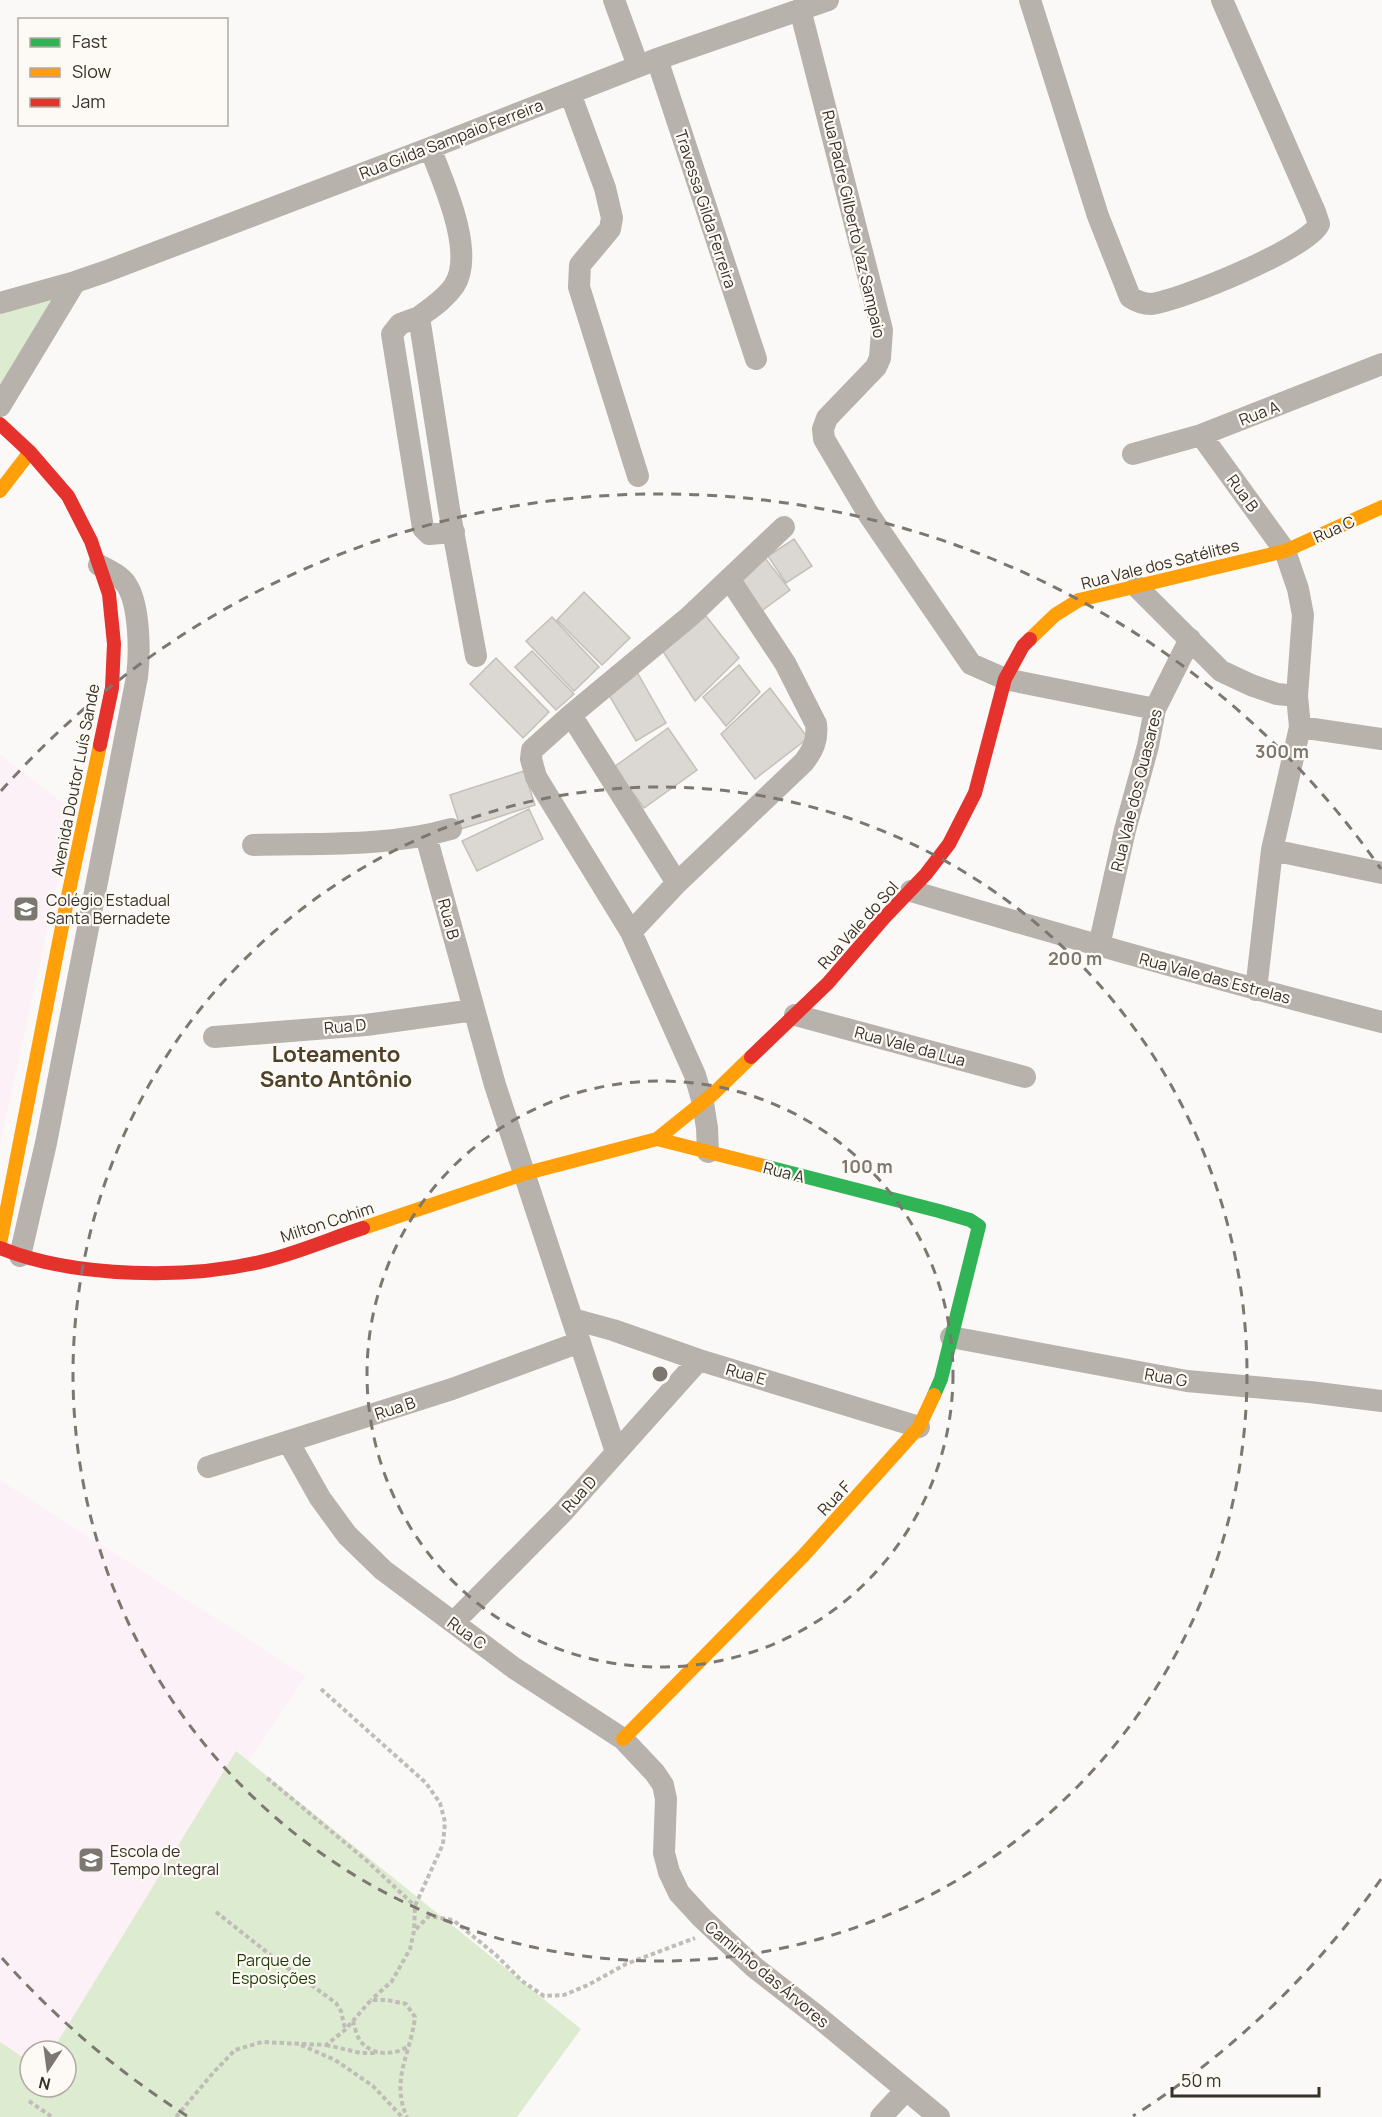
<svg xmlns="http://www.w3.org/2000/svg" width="1382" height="2117" font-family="Manrope,sans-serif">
	<rect width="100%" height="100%" fill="#fbf9f7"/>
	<path fill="#fcf1f6" d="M 0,754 L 73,811 L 0,1146 Z
		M 0,1480 L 306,1676 L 53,2051 L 30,2051 L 30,2062 L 0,2043 Z"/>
	<path fill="#ddecd0" d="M 75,282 L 0,406 L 0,303 Z
		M 236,1751 L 581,2029 L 517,2117 L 0,2117 L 0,2042 L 30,2062 L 30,2087 L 66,2087 L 66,2051 L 52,2051 Z"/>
	<path fill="#dbd7d2" stroke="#c3c0ba" stroke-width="1.5" d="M 794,539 L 812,566 L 786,583 L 768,556 Z
		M 765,558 L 790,590 L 756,615 L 732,583 Z
		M 584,592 L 630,638 L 602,665 L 557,620 Z
		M 706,616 L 739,658 L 695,701 L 662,650 Z
		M 552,617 L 599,667 L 574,691 L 526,641 Z
		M 532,651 L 574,694 L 556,710 L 515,667 Z
		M 496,658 L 549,712 L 523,738 L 470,684 Z
		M 739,665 L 760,692 L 726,726 L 703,697 Z
		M 637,672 L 666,723 L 636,741 L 606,690 Z
		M 770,688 L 808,738 L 755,779 L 721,734 Z
		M 668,728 L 697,770 L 644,808 L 614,767 Z
		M 524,771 L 535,805 L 461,829 L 450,795 Z
		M 529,809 L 543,839 L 477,871 L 462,841 Z"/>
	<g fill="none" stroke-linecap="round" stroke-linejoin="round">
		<path stroke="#c0bdb8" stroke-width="4" stroke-dasharray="4.5 3" stroke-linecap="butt" d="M 321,1689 L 426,1783 L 440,1803 L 445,1822 L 443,1844 L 415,1906 L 414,1931 L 410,1949 L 392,1981 L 371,2000
			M 267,1778 L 367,1861 L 415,1906
			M 216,1912 L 282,1964 L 336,2003 L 341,2011 L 345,2029
			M 416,1929 L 429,1916 L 453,1920 L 496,1955 L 522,1981 L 544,1996 L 564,1995 L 588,1985 L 626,1964 L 695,1938
			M 353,2021 C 355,2028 357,2038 362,2043 C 374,2056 394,2055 407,2047
			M 301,2045 L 335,2060 L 373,2086 L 402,2117
			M 326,2045 L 361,2053 L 378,2053
			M 29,2101 L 52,2117
			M 176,2117 L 213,2073 L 235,2050 L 262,2042 L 326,2045 L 345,2030 L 371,2000 L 387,2000 L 406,2004 L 415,2017 C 411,2053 390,2080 407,2117"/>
		<path stroke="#b8b2ac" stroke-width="22" d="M 614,0 L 638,66
			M 1030,0 L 1098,216 L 1130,297 C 1136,301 1143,304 1151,304 C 1179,301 1309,248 1319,224 L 1315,212 L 1222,0
			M 800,9 L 882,330 L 880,358 L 876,367 L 827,418 L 823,429 L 824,439 L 869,515 L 971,664 L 1005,679 L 1155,709
			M 657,59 L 756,359
			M 570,93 L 605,188 L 612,218 L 610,229 L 580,265 L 579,287 L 638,476
			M 430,148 C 443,182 476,253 454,286 C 445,299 431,308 419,317 L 449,509 L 476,656
			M 0,303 L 75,282 L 107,271 L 430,148 L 657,59 L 828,0
			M 419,317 L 400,324 L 392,334 L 423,528 L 429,534 L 454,532
			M 0,406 L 75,282
			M 1201,435 L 1285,551 L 1298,589 L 1303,615 L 1297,696 L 1300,727 L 1272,850 L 1256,990
			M 1133,454 L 1201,435 L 1382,364
			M 1137,587 L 1221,671 L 1251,685 L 1277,694 L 1297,696
			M 571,715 L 677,883
			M 1300,727 L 1382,739
			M 426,836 L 495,1085 L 616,1452
			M 253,845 C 319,843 388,847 451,829
			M 1272,850 L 1382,873
			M 911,891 C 1067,937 1224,982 1382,1022
			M 631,932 L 677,883 L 804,762 C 813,750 818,740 816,724 L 785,663 L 732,583 L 727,581
			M 1099,946 L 1125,830 L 1148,746 L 1155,709 L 1190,639
			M 795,1015 L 1025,1077
			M 214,1037 L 366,1025 L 474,1010
			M 708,1152 L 707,1128 L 703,1103 L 695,1075 L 631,932 L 536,777 L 531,759 L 532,750 L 571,715 L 689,617 L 784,527
			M 20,1256 L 46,1143 L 137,677 C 140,654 140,604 126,584 C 120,575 108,570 99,565
			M 573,1319 L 613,1330 L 699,1360 L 919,1427
			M 951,1337 L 1187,1381 L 1310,1392 L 1382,1401
			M 289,1443 L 320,1498 L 347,1535 L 383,1570 L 514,1668 L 623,1739 L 655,1773 L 663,1785 L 666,1799 L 664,1853 L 669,1872 L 679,1893 L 702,1918 L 754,1967 L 817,2016 L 939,2117
			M 208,1467 L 452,1389 L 580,1342
			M 454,1622 L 563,1512 L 699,1360
			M 881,2117 L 906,2090"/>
		<path stroke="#30b455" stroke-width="14" d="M 764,1166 L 939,1211 L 970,1220 L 979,1226 L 941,1379 L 934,1395"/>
		<path stroke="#ff9f0a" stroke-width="14" d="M 0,491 L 30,452
			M 1030,639 L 1055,615 L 1079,600 L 1285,551 L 1382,507
			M 657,1139 L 764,1166
			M 363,1228 L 523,1174 L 657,1139 L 713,1094 L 751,1057
			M 0,1244 L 68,896 L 100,745
			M 623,1739 L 804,1555 L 919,1427 L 934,1395"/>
		<path stroke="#e5322d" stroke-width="14" d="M 0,424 L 30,452 L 68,496 L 91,541 L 109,594 L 114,644 L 112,688 L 100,745
			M 751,1057 L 828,983 L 884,918 L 926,874 L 949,844 L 975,793 L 1005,679 L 1023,646 L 1030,639
			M 0,1248 C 74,1278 191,1280 268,1260 C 300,1252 332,1238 363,1228"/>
	</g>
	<g fill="none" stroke="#7c7770" stroke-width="3" stroke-dasharray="10 8">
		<circle cx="660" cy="1374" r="293"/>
		<circle cx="660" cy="1374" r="587"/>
		<path d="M1381 1879A880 880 0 0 1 1133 2116M187 2116A880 880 0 0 1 1 1957M1 791A880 880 0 0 1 1381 869"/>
	</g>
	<defs>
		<g id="school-square" transform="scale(1.35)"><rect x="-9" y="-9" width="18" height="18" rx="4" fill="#7c7770" stroke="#fdfaf5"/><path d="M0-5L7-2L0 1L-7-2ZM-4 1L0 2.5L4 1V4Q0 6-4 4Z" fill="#fff"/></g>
	</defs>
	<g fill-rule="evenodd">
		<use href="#school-square" x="26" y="909"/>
		<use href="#school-square" x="91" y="1860"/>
	</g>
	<g text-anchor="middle" stroke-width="4.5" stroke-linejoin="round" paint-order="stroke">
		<g font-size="16" fill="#373127" stroke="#fdfaf5">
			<text transform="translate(451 139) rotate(-21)" y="6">Rua Gilda Sampaio Ferreira</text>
			<text transform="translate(706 209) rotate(72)" y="6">Travessa Gilda Ferreira</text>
			<text transform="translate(854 224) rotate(77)" y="6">Rua Padre Gilberto Vaz Sampaio</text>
			<text transform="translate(1259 413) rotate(-21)" y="6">Rua A</text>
			<text transform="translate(1243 493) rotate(54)" y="6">Rua B</text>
			<text transform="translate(1334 529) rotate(-24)" y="6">Rua C</text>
			<text transform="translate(1160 564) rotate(-14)" y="6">Rua Vale dos Satélites</text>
			<text transform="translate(75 780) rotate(-79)" y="6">Avenida Doutor Luís Sande</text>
			<text transform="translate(1136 790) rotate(-76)" y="6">Rua Vale dos Quasares</text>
			<text transform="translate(449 919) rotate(75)" y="6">Rua B</text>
			<text transform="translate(858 925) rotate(-48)" y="6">Rua Vale do Sol</text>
			<text transform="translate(1215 978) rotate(15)" y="6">Rua Vale das Estrelas</text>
			<text transform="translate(345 1026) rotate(-5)" y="6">Rua D</text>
			<text transform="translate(910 1046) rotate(15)" y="6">Rua Vale da Lua</text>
			<text transform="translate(784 1172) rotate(14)" y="6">Rua A</text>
			<text transform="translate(327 1222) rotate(-18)" y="6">Milton Cohim</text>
			<text transform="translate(746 1374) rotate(16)" y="6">Rua E</text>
			<text transform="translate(1166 1377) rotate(10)" y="6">Rua G</text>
			<text transform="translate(395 1408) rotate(-18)" y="6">Rua B</text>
			<text transform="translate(579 1494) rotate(-48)" y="6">Rua D</text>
			<text transform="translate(834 1498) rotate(-47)" y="6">Rua F</text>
			<text transform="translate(467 1633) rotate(36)" y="6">Rua C</text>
			<text transform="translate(767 1974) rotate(40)" y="6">Caminho das Árvores</text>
		</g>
		<g font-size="16" fill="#373127" stroke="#fdfaf5" text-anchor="start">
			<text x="46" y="906">Colégio Estadual<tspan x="46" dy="18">Santa Bernadete</tspan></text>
			<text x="110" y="1857">Escola de<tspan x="110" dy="18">Tempo Integral</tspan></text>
		</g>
		<g font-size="16" fill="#1f3b05" stroke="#fdfaf5">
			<text x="274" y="1966">Parque de<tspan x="274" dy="18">Esposições</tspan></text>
		</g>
		<g font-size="22" font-weight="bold" fill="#4d412a" stroke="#fdfaf5">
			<text x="336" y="1062">Loteamento<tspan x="336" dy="25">Santo Antônio</tspan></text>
		</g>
	</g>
	<circle cx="660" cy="1374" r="9" fill="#7c7770" stroke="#fdfaf5" stroke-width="3"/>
	<g font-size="18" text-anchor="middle" font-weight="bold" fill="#7c7770" stroke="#fdfaf5" stroke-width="4.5" stroke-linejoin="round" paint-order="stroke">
		<text x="1282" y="758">300 m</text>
		<text x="1075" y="965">200 m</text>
		<text x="867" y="1173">100 m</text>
	</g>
	<rect x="18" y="18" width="210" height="108" fill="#fdfaf5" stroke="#aeaaa3" stroke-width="1.5"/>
	<rect x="30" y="38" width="30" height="9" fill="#30b455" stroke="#aeaaa3" stroke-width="1.5"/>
	<text x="72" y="48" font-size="18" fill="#373127">Fast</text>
	<rect x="30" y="68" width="30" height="9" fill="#ff9f0a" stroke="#aeaaa3" stroke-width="1.5"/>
	<text x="72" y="78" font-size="18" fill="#373127">Slow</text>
	<rect x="30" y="98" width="30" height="9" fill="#e5322d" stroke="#aeaaa3" stroke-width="1.5"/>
	<text x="72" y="108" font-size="18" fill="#373127">Jam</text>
	<g transform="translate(48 2069) rotate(193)"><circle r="28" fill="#fdfaf5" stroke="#aeaaa3" stroke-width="1.5"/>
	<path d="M0-4.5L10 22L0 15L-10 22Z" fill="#7c7770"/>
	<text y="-9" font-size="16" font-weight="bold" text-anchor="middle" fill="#373127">N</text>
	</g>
	<path d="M1172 2087v9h147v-9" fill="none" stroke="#373127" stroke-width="3"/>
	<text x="1181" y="2087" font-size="18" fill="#373127" stroke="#fdfaf5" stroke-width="4.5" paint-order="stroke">50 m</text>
</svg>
